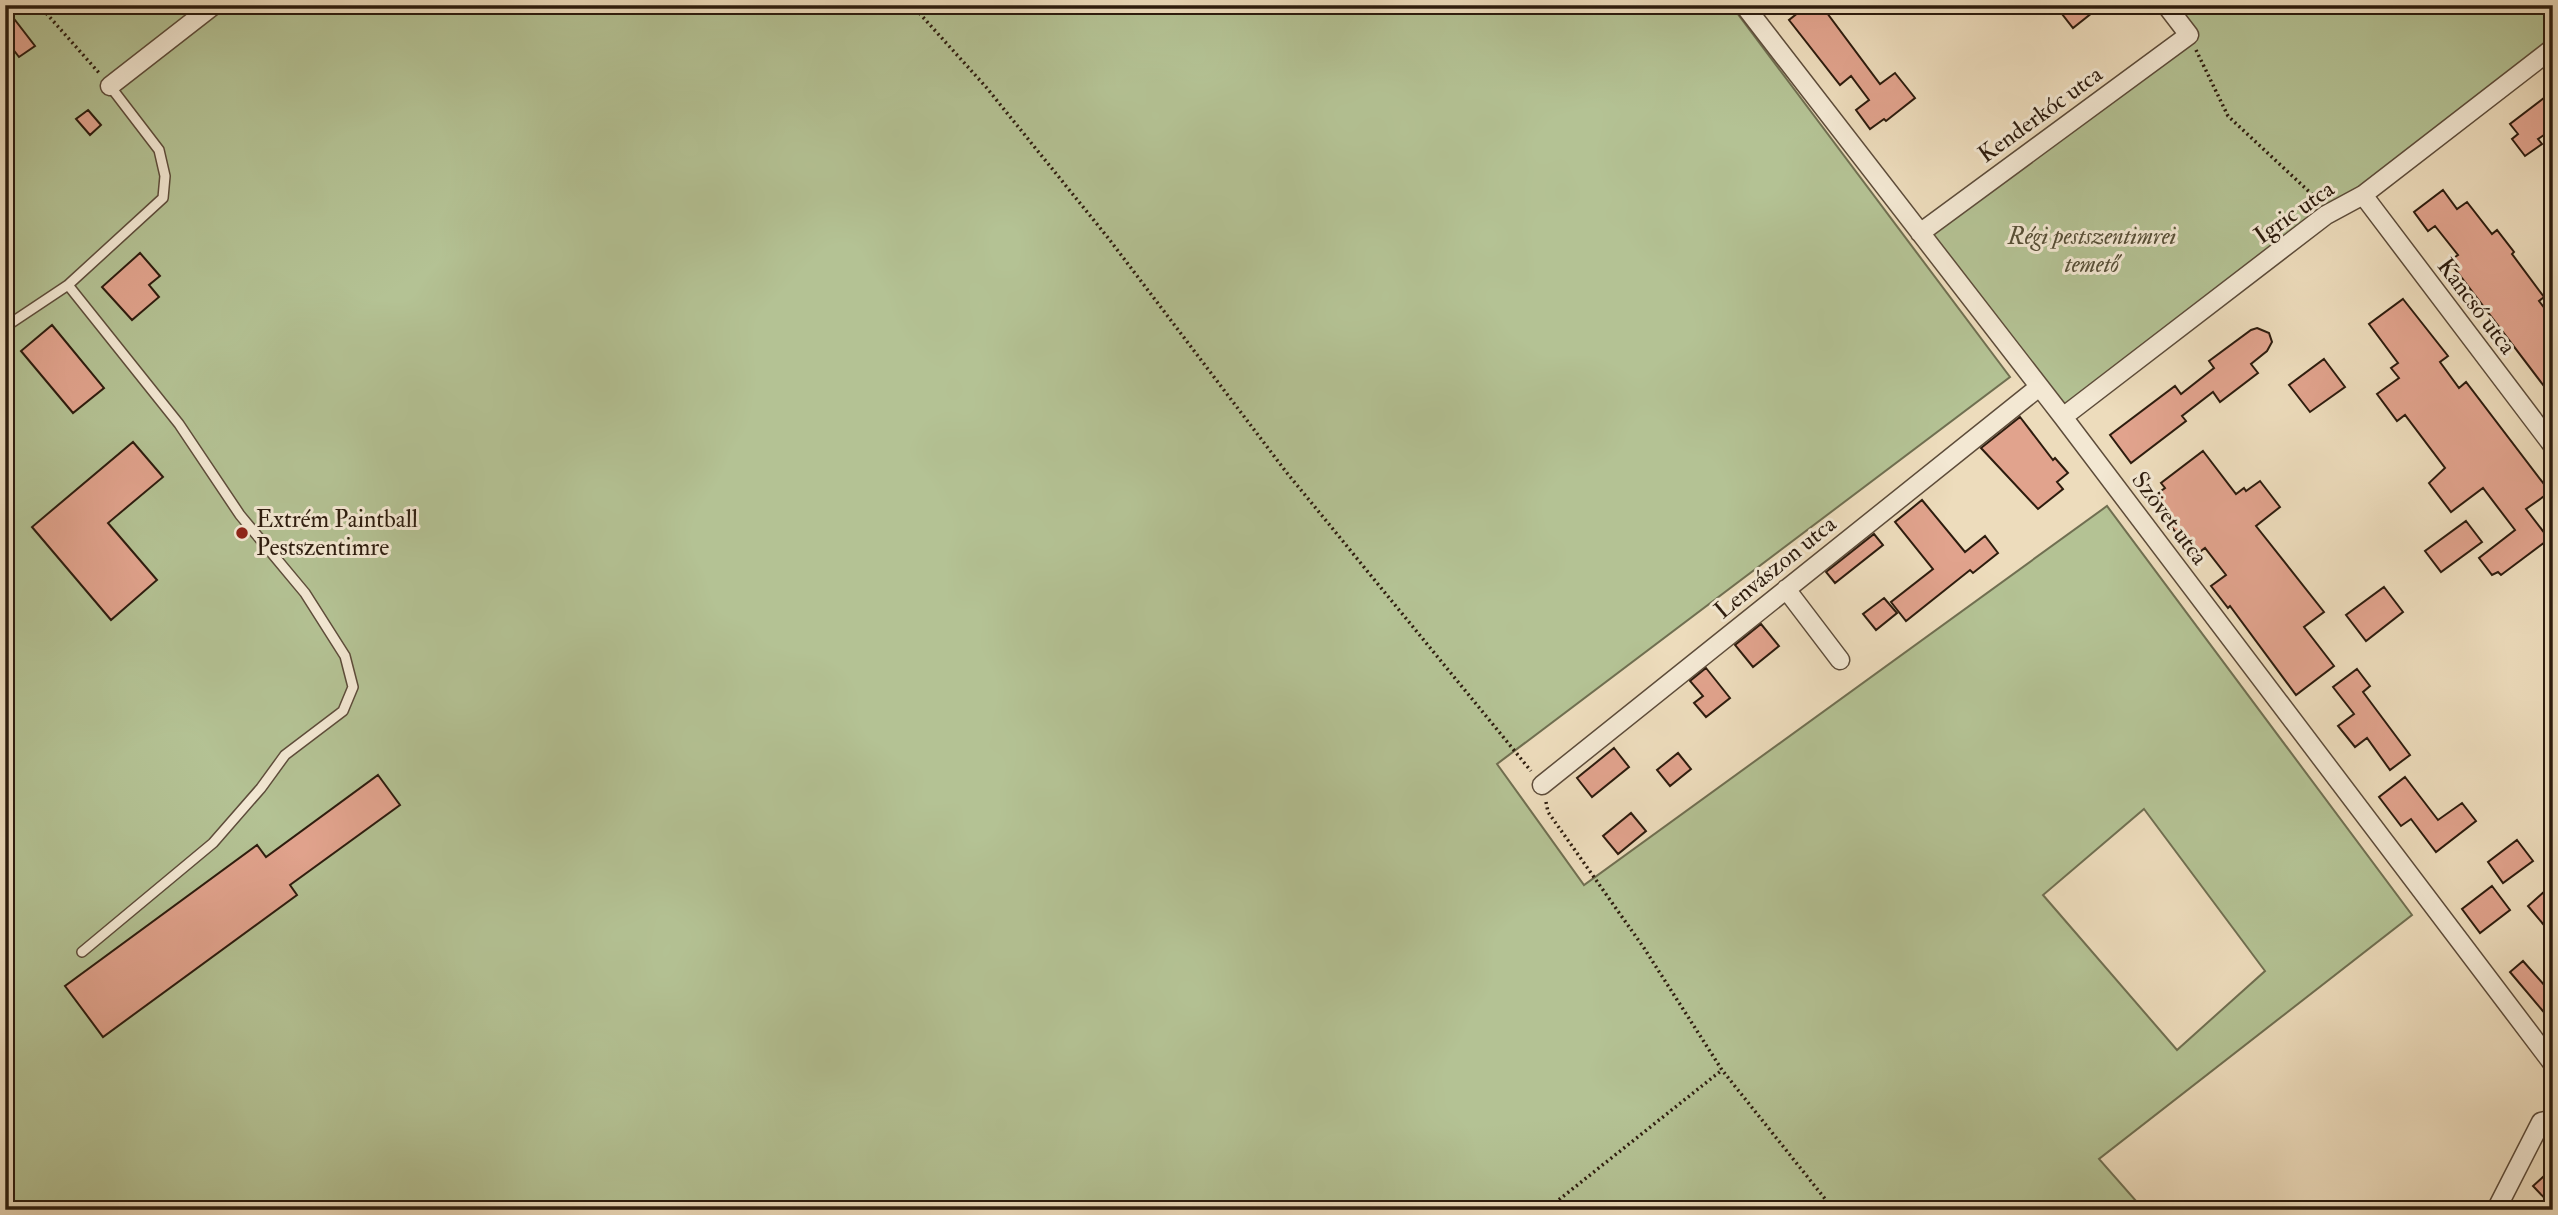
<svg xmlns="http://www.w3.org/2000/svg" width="2558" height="1215" font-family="'IM FELL Double Pica',serif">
	<rect width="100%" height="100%" fill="#eddcbc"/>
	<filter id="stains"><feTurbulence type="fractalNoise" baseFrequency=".00286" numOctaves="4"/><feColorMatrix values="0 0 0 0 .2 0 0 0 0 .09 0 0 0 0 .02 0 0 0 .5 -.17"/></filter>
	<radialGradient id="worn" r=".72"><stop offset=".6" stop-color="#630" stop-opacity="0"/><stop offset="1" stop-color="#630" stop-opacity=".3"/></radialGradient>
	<path fill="#b4c294" stroke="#706f51" stroke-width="2" fill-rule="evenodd" d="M 5,5 L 1731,5 L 2010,377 L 1497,764 L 1584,885 L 2107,506 L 2412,915 L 2099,1159 L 2144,1210 L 5,1210 ZM 2144,809 L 2265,971 L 2177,1050 L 2043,895 Z
		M 2170,5 L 2550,5 L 2553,9 L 2553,48 L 2063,417 L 1920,233 L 2189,36 Z"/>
	<path fill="#e1a38d" stroke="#2d1c0e" stroke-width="2" d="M 1808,5 L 1821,5 L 1880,84 L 1895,73 L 1915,98 L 1886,121 L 1884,119 L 1870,129 L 1856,110 L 1869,100 L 1851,76 L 1840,85 L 1789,20 Z
		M 2055,5 L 2102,5 L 2073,28 Z
		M 5,7 L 35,46 L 19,57 L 5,39 Z
		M 2553,91 L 2553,129 L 2538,139 L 2542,144 L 2525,156 L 2512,139 L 2518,134 L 2510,124 Z
		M 88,110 L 101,125 L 90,135 L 76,119 Z
		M 2443,190 L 2457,209 L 2467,202 L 2492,234 L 2497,230 L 2514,252 L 2512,254 L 2544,297 L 2539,301 L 2553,319 L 2553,398 L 2449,261 L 2458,255 L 2435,226 L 2428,231 L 2414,212 Z
		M 140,253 L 160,276 L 149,285 L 159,297 L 132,320 L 102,287 Z
		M 2403,299 L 2448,356 L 2440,362 L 2459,388 L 2466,382 L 2550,492 L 2526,509 L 2549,539 L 2501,575 L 2498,572 L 2492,575 L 2479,558 L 2515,530 L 2483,488 L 2451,512 L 2429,483 L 2445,468 L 2405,415 L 2397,421 L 2377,394 L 2399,378 L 2391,368 L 2398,363 L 2369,324 Z
		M 52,325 L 104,388 L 73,413 L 21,351 Z
		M 2257,328 L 2269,333 L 2272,342 L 2267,351 L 2251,364 L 2258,373 L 2220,402 L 2213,392 L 2182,416 L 2186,421 L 2131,463 L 2110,435 L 2175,386 L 2181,394 L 2214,368 L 2209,361 L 2251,330 Z
		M 2324,359 L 2345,387 L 2310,412 L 2289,385 Z
		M 2020,417 L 2053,460 L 2055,458 L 2068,473 L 2057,482 L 2063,489 L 2038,509 L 1981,448 Z
		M 133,442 L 163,477 L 108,523 L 157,580 L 111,620 L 32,527 Z
		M 2203,451 L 2236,494 L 2244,488 L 2246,491 L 2260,481 L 2280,507 L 2256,526 L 2324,612 L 2304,627 L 2334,666 L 2296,695 L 2230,606 L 2228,608 L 2211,586 L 2226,575 L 2205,548 L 2194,556 L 2150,499 L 2165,488 L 2161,483 Z
		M 1922,500 L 1965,552 L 1985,536 L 1998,553 L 1973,573 L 1970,570 L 1906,621 L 1891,602 L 1933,569 L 1895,522 Z
		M 2466,521 L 2482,542 L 2441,572 L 2425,551 Z
		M 1874,534 L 1883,545 L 1835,583 L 1826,572 Z
		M 2384,587 L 2403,612 L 2366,641 L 2346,615 Z
		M 1884,598 L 1897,613 L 1876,630 L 1863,614 Z
		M 1761,624 L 1779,646 L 1753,667 L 1735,645 Z
		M 1706,668 L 1730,698 L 1706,717 L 1694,703 L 1703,696 L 1690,681 Z
		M 2357,669 L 2370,686 L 2363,692 L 2410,755 L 2390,770 L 2367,738 L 2355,747 L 2338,726 L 2354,714 L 2333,687 Z
		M 1614,748 L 1629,767 L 1592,797 L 1577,778 Z
		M 1678,753 L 1691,769 L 1670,786 L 1657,770 Z
		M 378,775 L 400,805 L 290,885 L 297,895 L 103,1037 L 65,986 L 257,845 L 266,857 Z
		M 2405,777 L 2438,820 L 2462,803 L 2476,821 L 2436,852 L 2411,819 L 2401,826 L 2379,797 Z
		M 1631,813 L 1646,831 L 1618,854 L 1603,836 Z
		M 2517,840 L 2533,861 L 2503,883 L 2488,862 Z
		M 2553,884 L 2553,936 L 2528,906 Z
		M 2492,886 L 2510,910 L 2480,933 L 2462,909 Z
		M 2523,961 L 2553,995 L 2553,1023 L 2510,972 Z
		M 2553,1168 L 2553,1207 L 2533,1186 Z"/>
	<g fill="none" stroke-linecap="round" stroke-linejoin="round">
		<g stroke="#5d4c3a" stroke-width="12">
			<path id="lane" d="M 5,327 L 68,285
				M 82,952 L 213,843 L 261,788 L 285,755 L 343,711 L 353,687 L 345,656 L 305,593 L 240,515 L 179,424 L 68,285 L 163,198 L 165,176 L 159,150 L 110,86"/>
		</g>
		<g stroke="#5d4c3a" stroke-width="21">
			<path id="street" d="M 1744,5 L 2063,417 L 2553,1064
				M 110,86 L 214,5
				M 2363,195 L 2553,446
				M 1920,233 L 2189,35 L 2166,5
				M 2063,417 L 2326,215 L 2363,195 L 2553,48
				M 1786,589 L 1840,660
				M 1542,785 L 2039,387
				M 2496,1210 L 2541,1122 L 2553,1119"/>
		</g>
		<path stroke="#2d1c0e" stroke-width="3.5" stroke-dasharray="2 3.5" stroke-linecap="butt" d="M 39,5 L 100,74
			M 912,5 L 986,87 L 1109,239 L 1287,473 L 1531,771
			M 2196,50 L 2228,116 L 2317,199
			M 1546,802 L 1548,812 L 1644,948 L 1722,1070 L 1834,1210
			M 1546,1210 L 1722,1070"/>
		<use href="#lane" stroke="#f3e8d3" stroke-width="9"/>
		<use href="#street" stroke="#f3e8d3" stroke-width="18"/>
	</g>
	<circle fill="#8f2418" stroke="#f3e8d3" stroke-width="2.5" cx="242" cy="533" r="7"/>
	<g text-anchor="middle" stroke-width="6" stroke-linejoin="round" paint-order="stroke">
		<g font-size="24" fill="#2d1c0e" stroke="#f3e8d3">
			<text transform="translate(2040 114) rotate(-36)" y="8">Kenderkóc utca</text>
			<text transform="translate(2294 212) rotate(-35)" y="8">Igric utca</text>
			<text transform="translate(2477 306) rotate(53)" y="8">Kancsó utca</text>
			<text transform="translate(2170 518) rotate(53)" y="8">Szövet utca</text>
			<text transform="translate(1775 567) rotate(-39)" y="8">Lenvászon utca</text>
		</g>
		<g font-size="24" font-style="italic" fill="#564e36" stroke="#f3e8d3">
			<text x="2092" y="244">Régi pestszentimrei<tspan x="2092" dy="28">temető</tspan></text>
		</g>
		<g font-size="24" fill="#2d1c0e" stroke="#f3e8d3" text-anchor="start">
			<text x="256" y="527">Extrém Paintball<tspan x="256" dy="28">Pestszentimre</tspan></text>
		</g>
	</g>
	<rect width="2558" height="1215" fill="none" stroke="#eddcbc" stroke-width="28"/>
	<rect x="7" y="7" width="2544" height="1201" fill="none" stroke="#2d1c0e" stroke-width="3.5"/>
	<rect x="14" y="14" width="2530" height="1187" fill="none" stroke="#2d1c0e" stroke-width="2"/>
	<rect width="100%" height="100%" filter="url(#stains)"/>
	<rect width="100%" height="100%" fill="url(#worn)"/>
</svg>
